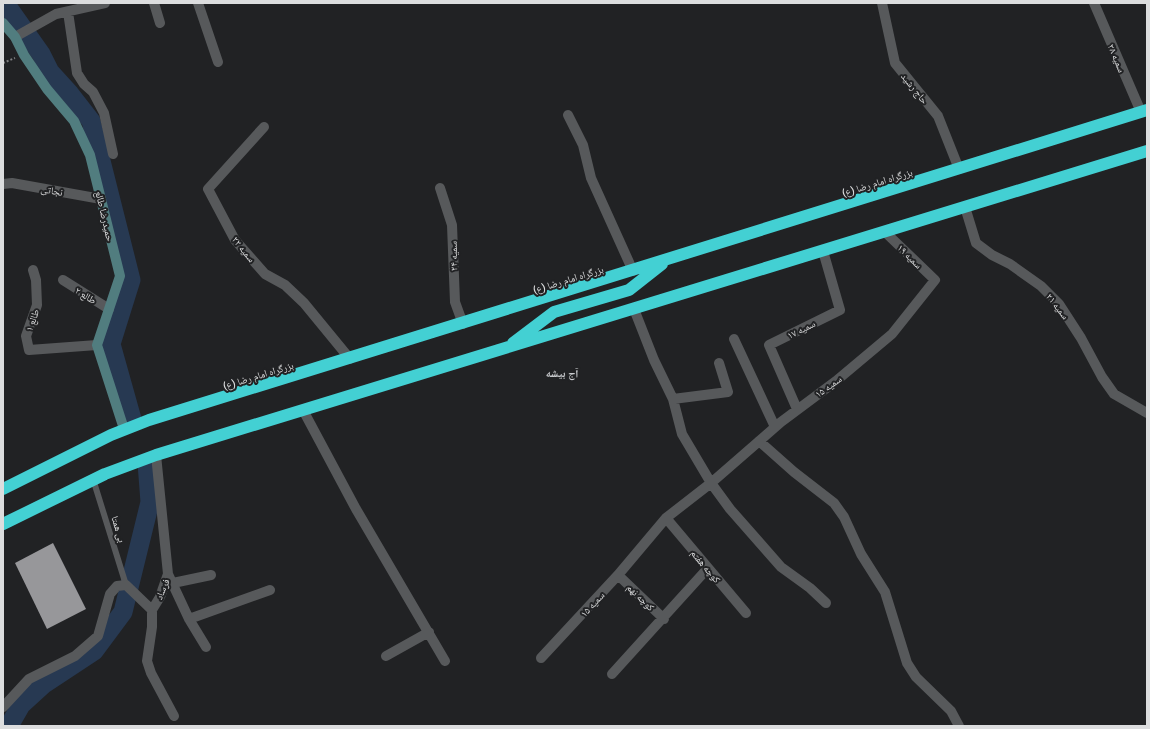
<svg xmlns="http://www.w3.org/2000/svg" width="1150" height="729" font-family="Signika,'Noto Naskh Arabic',sans-serif">
	<rect width="100%" height="100%" fill="#212224"/>
	<g fill="none" stroke-linecap="round" stroke-linejoin="round">
		<path stroke="#273952" stroke-width="19" d="M 5,3 L 41,54 L 50,72 L 70,94 L 91,121 L 131,280 L 111,344 L 132,419
			M 9,726 L 21,705 L 44,684 L 94,651 L 123,612 L 150,502 L 147,463"/>
	</g>
	<path fill="#97979a" d="M 53,543 L 86,609 L 47,629 L 15,563 Z"/>
	<g fill="none" stroke-linecap="round" stroke-linejoin="round">
		<path stroke="#808182" stroke-width="2" stroke-dasharray="2 2" stroke-linecap="butt" d="M 3,63 L 15,58"/>
		<path stroke="#57595b" stroke-width="6" d="M 93,479 L 126,585"/>
		<path stroke="#57595b" stroke-width="10" d="M 154,3 L 160,23
			M 198,3 L 218,62
			M 882,3 L 895,63 L 938,116 L 959,169
			M 1094,3 L 1141,112
			M 68,12 L 77,73 L 84,84 L 93,92 L 104,113 L 113,154
			M 15,37 L 56,14 L 105,3
			M 568,115 L 583,145 L 591,178 L 633,271
			M 264,127 L 208,189 L 235,240 L 265,274 L 285,285 L 304,303 L 350,359
			M 3,184 L 12,183 L 101,199
			M 440,188 L 452,225 L 455,302 L 463,324
			M 965,207 L 976,243 L 992,255 L 1010,264 L 1041,286 L 1059,304 L 1081,338 L 1102,377 L 1114,394 L 1147,413
			M 33,270 L 36,280 L 37,305 L 26,336 L 29,350 L 97,345
			M 63,280 L 109,309
			M 634,309 L 654,360 L 673,399 L 682,434 L 711,483 L 730,509 L 781,567 L 810,588 L 826,603
			M 734,339 L 775,427
			M 673,399 L 728,392 L 719,363
			M 797,409 L 769,345 L 840,310 L 823,251
			M 303,410 L 356,509 L 445,661
			M 759,441 L 794,472 L 834,503 L 844,517 L 861,554 L 885,592 L 907,663 L 916,677 L 951,711 L 959,726
			M 156,455 L 168,574 L 160,597 L 152,610 L 152,627 L 147,661 L 151,673 L 174,716
			M 666,518 L 746,613
			M 168,574 L 189,619 L 206,647
			M 618,575 L 664,619
			M 173,583 L 211,575
			M 189,619 L 270,590
			M 386,656 L 429,632
			M 541,658 L 618,575 L 666,518 L 711,483 L 781,422 L 836,381 L 892,334 L 935,280 L 885,232
			M 612,674 L 708,568
			M 3,707 L 29,679 L 75,656 L 98,636 L 110,594 L 117,586 L 126,585 L 152,610"/>
		<path stroke="#517d7f" stroke-width="10" d="M 3,23 L 15,37 L 24,55 L 47,89 L 74,121 L 90,155 L 120,276 L 97,345 L 124,429"/>
		<path stroke="#43d0d3" stroke-width="12" d="M 513,343 L 554,312 L 629,290 L 662,264
			M 3,489 L 111,435 L 149,420 L 1147,110
			M 3,524 L 105,474 L 156,455 L 1147,151"/>
	</g>
	<g text-anchor="middle" stroke-width="4" stroke-linejoin="round" paint-order="stroke">
		<g font-size="10" fill="#dcddde" stroke="#212224">
			<text transform="translate(1117 58) rotate(67)" y="4">سمیه ۲۸</text>
			<text transform="translate(915 88) rotate(51)" y="4">حاج رشید</text>
			<text transform="translate(877 182) rotate(-17)" y="4">بزرگراه امام رضا (ع)</text>
			<text transform="translate(52 190) rotate(10)" y="4">نجاتی</text>
			<text transform="translate(105 216) rotate(77)" y="4">حمیدرضا طالع</text>
			<text transform="translate(244 249) rotate(51)" y="4">سمیه ۲۲</text>
			<text transform="translate(453 256) rotate(-91)" y="4">سمیه ۲۴</text>
			<text transform="translate(910 256) rotate(44)" y="4">سمیه ۱۹</text>
			<text transform="translate(568 279) rotate(-17)" y="4">بزرگراه امام رضا (ع)</text>
			<text transform="translate(86 295) rotate(31)" y="4">طالع ۲</text>
			<text transform="translate(1058 306) rotate(52)" y="4">سمیه ۲۱</text>
			<text transform="translate(32 320) rotate(-71)" y="4">طالع ۱</text>
			<text transform="translate(801 329) rotate(-27)" y="4">سمیه ۱۷</text>
			<text transform="translate(258 375) rotate(-17)" y="4">بزرگراه امام رضا (ع)</text>
			<text transform="translate(828 386) rotate(-36)" y="4">سمیه ۱۵</text>
			<text transform="translate(119 529) rotate(73)" y="4">بی همتا</text>
			<text transform="translate(706 566) rotate(50)" y="4">کوچه هفتم</text>
			<text transform="translate(162 589) rotate(-67)" y="4">فرساد</text>
			<text transform="translate(641 597) rotate(44)" y="4">کوچه نهم</text>
			<text transform="translate(592 604) rotate(-47)" y="4">سمیه ۱۵</text>
		</g>
		<g font-size="11" font-weight="bold" fill="#c9cbce" stroke="#212224">
			<text x="562" y="377">آج بیشه</text>
		</g>
	</g>
	<rect width="1150" height="729" fill="none" stroke="#dcddde" stroke-width="8"/>
</svg>
